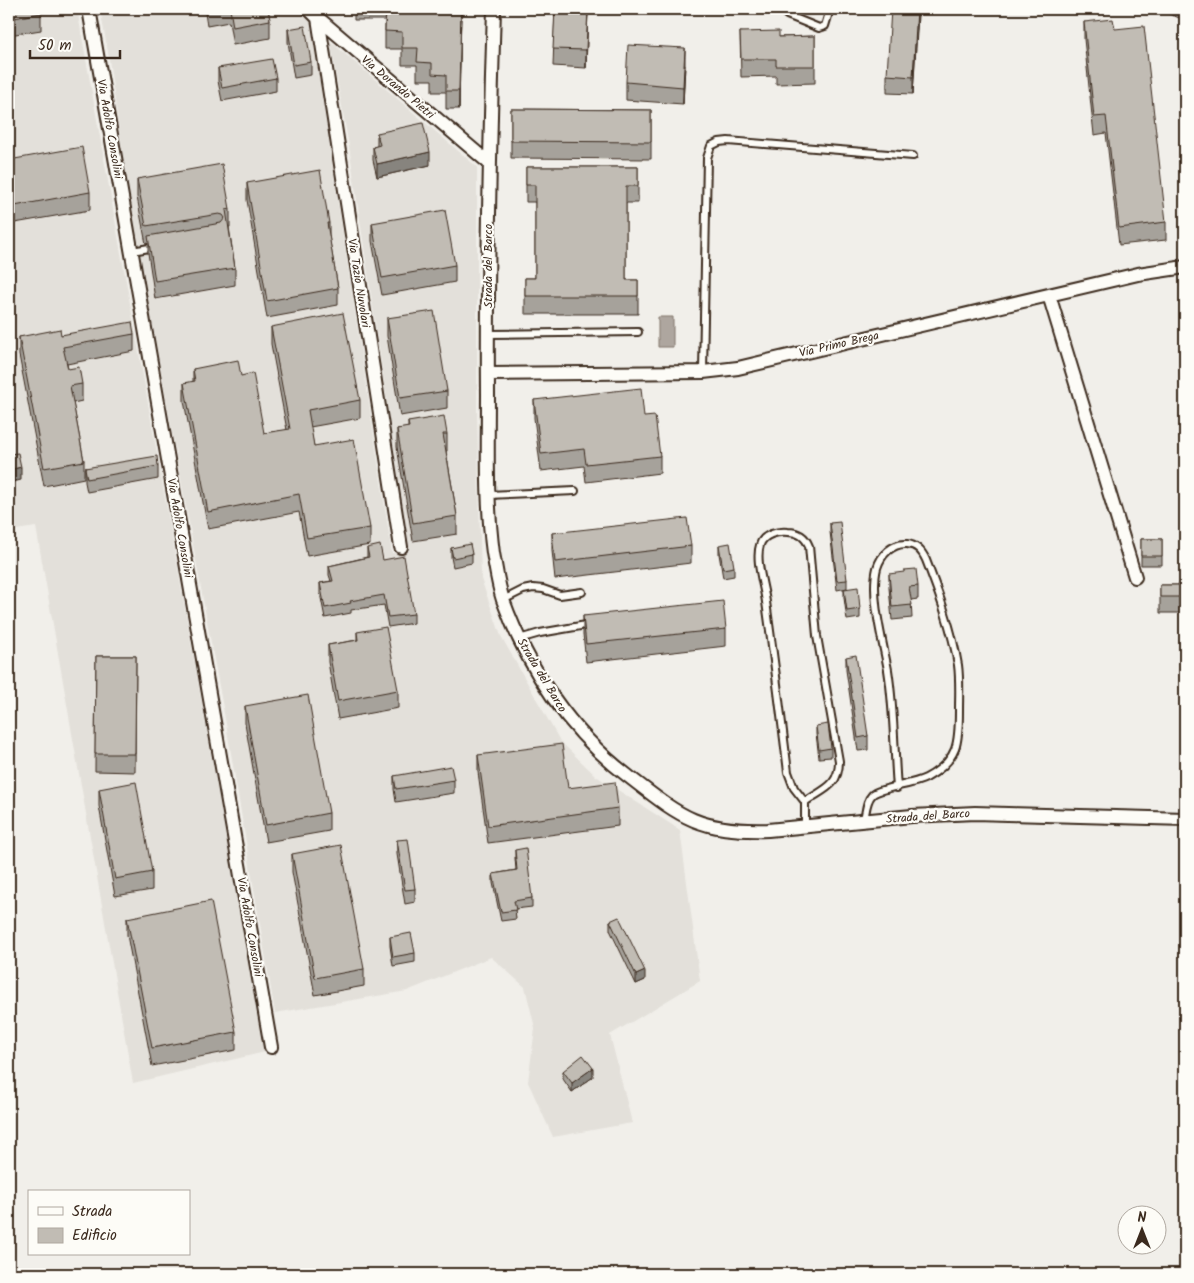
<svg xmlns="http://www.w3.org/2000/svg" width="1194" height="1283" font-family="Kalam,sans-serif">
	<rect width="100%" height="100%" fill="#f1efea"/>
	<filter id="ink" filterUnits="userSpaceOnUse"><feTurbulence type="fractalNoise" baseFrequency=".02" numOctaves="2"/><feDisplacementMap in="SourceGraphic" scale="10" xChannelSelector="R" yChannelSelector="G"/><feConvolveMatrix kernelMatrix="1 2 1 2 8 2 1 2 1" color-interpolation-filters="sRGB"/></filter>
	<g filter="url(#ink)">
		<path fill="#e3e0da" d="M 9,9 L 77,9 L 265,1052 L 133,1083 L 36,527 L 9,531 Z
			M 100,9 L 300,9 L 310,18 L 392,553 L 409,551 L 349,146 L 330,41 L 477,167 L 477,411 L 481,579 L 501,636 L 560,741 L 596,776 L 680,830 L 700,981 L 610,1035 L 632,1123 L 553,1137 L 528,1082 L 535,1028 L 525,987 L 491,957 L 407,991 L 275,1013 L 226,724 L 127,187 L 108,52 Z"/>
		<path fill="#aea69f" stroke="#80746b" d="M 658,317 L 673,317 L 673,347 L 658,347 Z"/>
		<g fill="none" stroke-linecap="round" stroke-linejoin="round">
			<g stroke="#3b2a1e" stroke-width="10">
				<path id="lane" d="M 780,9 L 787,15 L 819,28 L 825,26 L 828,16 L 828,9
					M 132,251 L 155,247
					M 488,334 L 638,332
					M 703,372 L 707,158 L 711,146 L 719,142 L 728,141 L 913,156
					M 488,495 L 575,491
					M 503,600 L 523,590 L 533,588 L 543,589 L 560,595 L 582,592
					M 519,639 L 540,633 L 592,624
					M 805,802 L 794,788 L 788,772 C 781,715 774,658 766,602 C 764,586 755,560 760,545 C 763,534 778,531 788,532 C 798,532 805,536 809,546 L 817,636 L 839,761 C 839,787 823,789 805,802 L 805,826
					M 864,820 C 866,812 866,801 872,795 C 878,788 913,785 926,778 C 937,772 950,762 955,749 C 959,738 959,723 959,711 C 959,696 960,680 958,665 C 952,629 939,594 926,560 C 922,551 917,545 907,544 C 892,543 881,555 877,568 C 870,596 883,642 888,670 C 894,708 894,749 897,788"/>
			</g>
			<g stroke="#3b2a1e" stroke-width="16">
				<path id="street" d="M 89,9 L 271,1047
					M 309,9 L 318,18 L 489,163
					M 494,9 C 490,137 487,265 488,393 C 488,446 486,500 493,553 C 496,569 498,585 503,600 C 528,669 570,732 628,776 C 681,817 698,832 768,830 L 912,816 L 975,813 L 1185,819
					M 318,18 L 401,547
					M 1049,295 L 1135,577
					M 488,374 L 703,372 L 738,368 L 1138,274 L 1185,267"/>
			</g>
			<use href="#lane" stroke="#fdfcf7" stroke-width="6"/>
			<use href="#street" stroke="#fdfcf7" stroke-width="12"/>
		</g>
		<path fill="#a6a29b" stroke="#3b2a1e" d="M 9,9 L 41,13 L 41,30 L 9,35 Z
			M 205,9 L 268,9 L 270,20 L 270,38 L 233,45 L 229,22 L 207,26 L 205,13 Z
			M 354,9 L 461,9 L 459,109 L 446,109 L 446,92 L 432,92 L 432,80 L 417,80 L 417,65 L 402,65 L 402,49 L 385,49 L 385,20 L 354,20 Z
			M 555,9 L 588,9 L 586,68 L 553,66 Z
			M 918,9 L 913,94 L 887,93 L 887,75 Z
			M 1158,9 L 1185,9 L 1185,20 L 1158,10 Z
			M 1084,22 L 1115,29 L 1166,222 L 1166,240 L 1119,245 L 1106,133 L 1094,135 L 1084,39 Z
			M 288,29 L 311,62 L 311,75 L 294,78 L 288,42 Z
			M 740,32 L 779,37 L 815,36 L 815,83 L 776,84 L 776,76 L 741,77 Z
			M 685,65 L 683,104 L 626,100 L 626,82 Z
			M 218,68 L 276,78 L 276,91 L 222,101 L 218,81 Z
			M 511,109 L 651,110 L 651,159 L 511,158 Z
			M 377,133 L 430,165 L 377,177 L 373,160 L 373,147 L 377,146 Z
			M 9,160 L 90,192 L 90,210 L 9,224 Z
			M 526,167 L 638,167 L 638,203 L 626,203 L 626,280 L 638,280 L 638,314 L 525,314 L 525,278 L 535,278 L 535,202 L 526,202 Z
			M 137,179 L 230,209 L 230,227 L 229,227 L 235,268 L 235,285 L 155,299 L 148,253 L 148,243 L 146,244 L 137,197 Z
			M 247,183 L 329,223 L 329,236 L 338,288 L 338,305 L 267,318 L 247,200 Z
			M 372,223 L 455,265 L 455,282 L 382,295 L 372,241 Z
			M 387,318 L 447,391 L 447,408 L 400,416 L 387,336 Z
			M 271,327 L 360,400 L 360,418 L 310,427 L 314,446 L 370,528 L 370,545 L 307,556 L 299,512 L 208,529 L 184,401 L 184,383 L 193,382 L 193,369 L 241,376 L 264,433 L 287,430 L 271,344 Z
			M 134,334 L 134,351 L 67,364 L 68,369 L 82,384 L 82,401 L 73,403 L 84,461 L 84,478 L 44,486 L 19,355 L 19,337 L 61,335 Z
			M 534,400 L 644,417 L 660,456 L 660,473 L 586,482 L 584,466 L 541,471 L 534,418 Z
			M 408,422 L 447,434 L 447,451 L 446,451 L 457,516 L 457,534 L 413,541 L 397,447 L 397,429 L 408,428 Z
			M 158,466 L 158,479 L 87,492 L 85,482 L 85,468 Z
			M 830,523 L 847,580 L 847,588 L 837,590 L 830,532 Z
			M 552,533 L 691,546 L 691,563 L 555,579 L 552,551 Z
			M 1141,539 L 1162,539 L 1162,565 L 1141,565 Z
			M 719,545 L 734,567 L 734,576 L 723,578 L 719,554 Z
			M 367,548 L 383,560 L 414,614 L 414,623 L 388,627 L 384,605 L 351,610 L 351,613 L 325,618 L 320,593 L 320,583 L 331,581 L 329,575 L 329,566 L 367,557 Z
			M 451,548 L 472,554 L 472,563 L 453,567 L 451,557 Z
			M 889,574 L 918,586 L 918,599 L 911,600 L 912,618 L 892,620 L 889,588 Z
			M 1160,585 L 1185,585 L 1185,613 L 1160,613 Z
			M 844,589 L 860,609 L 860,618 L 847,620 L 844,598 Z
			M 583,616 L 726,629 L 726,646 L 586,662 L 583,634 Z
			M 357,632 L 398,690 L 398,708 L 338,719 L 328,662 L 328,645 L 357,640 Z
			M 96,656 L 136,656 L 135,772 L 95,771 Z
			M 846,657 L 868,736 L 868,750 L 858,751 L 846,670 Z
			M 245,706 L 329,813 L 329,831 L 266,842 L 245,723 Z
			M 816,726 L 831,748 L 831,757 L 819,758 L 816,734 Z
			M 478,755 L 568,788 L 618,808 L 618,826 L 488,843 L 478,772 Z
			M 394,776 L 454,780 L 454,793 L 396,802 L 394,789 Z
			M 99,789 L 152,872 L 152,890 L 115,896 L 99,806 Z
			M 397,840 L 415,889 L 415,902 L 405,904 L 397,854 Z
			M 515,850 L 532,898 L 532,907 L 515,909 L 516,919 L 501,921 L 493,883 L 493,874 L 516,870 L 515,858 Z
			M 292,854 L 364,969 L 364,986 L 315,995 L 292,872 Z
			M 127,918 L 236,1032 L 236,1050 L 152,1066 L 127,935 Z
			M 610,921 L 645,980 L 636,984 L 610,930 Z
			M 390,937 L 415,953 L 415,962 L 393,966 L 390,946 Z
			M 563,1071 L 593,1077 L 572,1092 L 563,1079 Z"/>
		<path fill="#87847e" stroke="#3b2a1e" d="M 461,9 L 459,109 L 459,91 Z
			M 588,9 L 586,68 L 586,50 Z
			M 917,9 L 918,16 L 913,94 L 913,77 Z
			M 685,48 L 685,65 L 683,104 L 683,87 Z
			M 430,152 L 430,165 L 377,177 L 377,164 Z
			M 21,467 L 21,480 L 9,483 L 9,470 Z
			M 645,971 L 645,980 L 636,984 L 636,975 Z
			M 593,1068 L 593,1077 L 572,1092 L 572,1083 Z"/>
		<path fill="#c1bcb4" stroke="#3b2a1e" d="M 9,9 L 40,9 L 41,13 L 9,19 Z
			M 230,9 L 268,9 L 270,20 L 233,27 Z
			M 386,9 L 461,9 L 459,91 L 446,91 L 446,75 L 432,74 L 432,63 L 417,62 L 418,48 L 402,48 L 402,32 L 385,31 Z
			M 555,9 L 588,9 L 586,50 L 553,49 Z
			M 891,9 L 917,9 L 913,77 L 887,75 Z
			M 1113,19 L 1115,29 L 1144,26 L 1166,222 L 1119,228 L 1106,116 L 1094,117 L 1084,22 Z
			M 305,26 L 311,62 L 294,65 L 288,29 Z
			M 779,31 L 779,37 L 815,36 L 815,66 L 776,66 L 776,59 L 741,59 L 740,32 Z
			M 628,45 L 685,48 L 683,87 L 626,82 Z
			M 272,59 L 276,78 L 222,88 L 218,68 Z
			M 511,109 L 651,110 L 651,142 L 511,141 Z
			M 423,123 L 430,152 L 377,164 L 373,147 L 380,145 L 377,133 Z
			M 82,147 L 90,192 L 9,207 L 9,160 Z
			M 222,164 L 230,209 L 226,210 L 235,268 L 155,281 L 148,236 L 221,223 L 225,218 L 223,215 L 219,214 L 146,226 L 137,179 Z
			M 526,167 L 638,167 L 638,186 L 626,186 L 626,280 L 638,280 L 638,296 L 525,296 L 525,278 L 535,278 L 535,185 L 526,185 Z
			M 320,170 L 329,223 L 327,223 L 338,288 L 267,301 L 247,183 Z
			M 445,210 L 455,265 L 382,278 L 372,223 Z
			M 434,311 L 447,391 L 400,398 L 387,318 Z
			M 343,313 L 360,400 L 308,410 L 314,446 L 354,439 L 370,528 L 307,538 L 299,494 L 208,512 L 184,383 L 195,381 L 193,369 L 238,360 L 241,376 L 253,373 L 264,433 L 290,429 L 271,327 Z
			M 132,322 L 134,334 L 63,347 L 68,369 L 79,367 L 82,384 L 70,386 L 84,461 L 44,468 L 19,337 L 60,329 L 61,335 Z
			M 641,388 L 644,417 L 655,416 L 660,456 L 586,464 L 584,449 L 541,454 L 534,400 Z
			M 444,416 L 447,434 L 443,434 L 457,516 L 413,523 L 397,429 L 409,427 L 408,422 Z
			M 18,453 L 21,467 L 9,470 L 9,454 Z
			M 157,456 L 158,466 L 87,479 L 85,468 Z
			M 687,518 L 691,546 L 555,562 L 552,533 Z
			M 840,522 L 847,580 L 837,581 L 830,523 Z
			M 1141,539 L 1162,539 L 1162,556 L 1141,556 Z
			M 730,543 L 734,567 L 723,569 L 719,545 Z
			M 470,544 L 472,554 L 453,558 L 451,548 Z
			M 380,545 L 383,560 L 404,556 L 414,614 L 388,617 L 384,595 L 350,601 L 351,603 L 325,608 L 320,583 L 333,581 L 329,566 L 369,557 L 367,548 Z
			M 916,569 L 918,586 L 909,587 L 912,605 L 892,607 L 889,574 L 904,572 L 904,570 Z
			M 1160,585 L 1185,585 L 1185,597 L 1160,597 Z
			M 858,587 L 860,609 L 847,611 L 844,589 Z
			M 723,601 L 726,629 L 586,644 L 583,616 Z
			M 386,627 L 398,690 L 338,701 L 328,645 L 358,640 L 357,632 Z
			M 856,655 L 868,736 L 858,738 L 846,657 Z
			M 96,656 L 136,656 L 135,754 L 95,754 Z
			M 308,695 L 329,813 L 266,825 L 245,706 Z
			M 828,724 L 831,748 L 819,750 L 816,726 Z
			M 562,744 L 568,788 L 615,782 L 618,808 L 488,826 L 478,755 Z
			M 451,766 L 454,780 L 396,789 L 394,776 Z
			M 136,782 L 152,872 L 115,879 L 99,789 Z
			M 408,839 L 415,889 L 405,890 L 397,840 Z
			M 341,845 L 364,969 L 315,978 L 292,854 Z
			M 526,848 L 532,898 L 514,901 L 516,910 L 501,912 L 493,874 L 517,870 L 515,850 Z
			M 211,901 L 236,1032 L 152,1048 L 127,918 Z
			M 619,917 L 645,971 L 636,975 L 610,921 Z
			M 411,933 L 415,953 L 393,957 L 390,937 Z
			M 583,1055 L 593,1068 L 572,1083 L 563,1071 Z"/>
	</g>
	<g text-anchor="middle" stroke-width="4.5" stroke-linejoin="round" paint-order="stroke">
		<g font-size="12" fill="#3b2a1e" stroke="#fdfcf7">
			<text transform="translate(398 87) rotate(40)" y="4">Via Dorando Pietri</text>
			<text transform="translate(110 129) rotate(80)" y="4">Via Adolfo Consolini</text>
			<text transform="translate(488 266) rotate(-90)" y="4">Strada del Barco</text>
			<text transform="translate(359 283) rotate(81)" y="4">Via Tazio Nuvolari</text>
			<text transform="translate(839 344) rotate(-13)" y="4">Via Primo Brega</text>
			<text transform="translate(180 528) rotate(80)" y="4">Via Adolfo Consolini</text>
			<text transform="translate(542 675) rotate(59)" y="4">Strada del Barco</text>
			<text transform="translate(928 816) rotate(-4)" y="4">Strada del Barco</text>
			<text transform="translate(250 927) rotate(80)" y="4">Via Adolfo Consolini</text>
		</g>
	</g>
	<rect width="1194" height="1283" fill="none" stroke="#fdfcf7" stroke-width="30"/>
	<rect x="15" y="15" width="1164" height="1253" fill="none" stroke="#3b2a1e" stroke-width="2" filter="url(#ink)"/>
	<rect x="28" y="1190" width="162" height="65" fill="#fdfcf7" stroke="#afa8a0"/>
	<rect x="38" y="1207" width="25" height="8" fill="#fdfcf7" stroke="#afa8a0"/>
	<text x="72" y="1216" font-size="15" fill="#3b2a1e">Strada</text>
	<rect x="38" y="1228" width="25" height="15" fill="#c1bcb4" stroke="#afa8a0"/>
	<text x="72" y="1240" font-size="15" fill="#3b2a1e">Edificio</text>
	<g transform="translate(1142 1230)"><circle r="24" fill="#fdfcf7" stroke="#afa8a0"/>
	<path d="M0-4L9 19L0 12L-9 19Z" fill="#3b2a1e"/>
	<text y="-8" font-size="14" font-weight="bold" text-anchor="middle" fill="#3b2a1e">N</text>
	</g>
	<path d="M30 50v8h90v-8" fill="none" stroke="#3b2a1e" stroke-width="2.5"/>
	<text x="38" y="50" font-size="15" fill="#3b2a1e" stroke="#fdfcf7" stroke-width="4" paint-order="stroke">50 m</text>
</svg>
